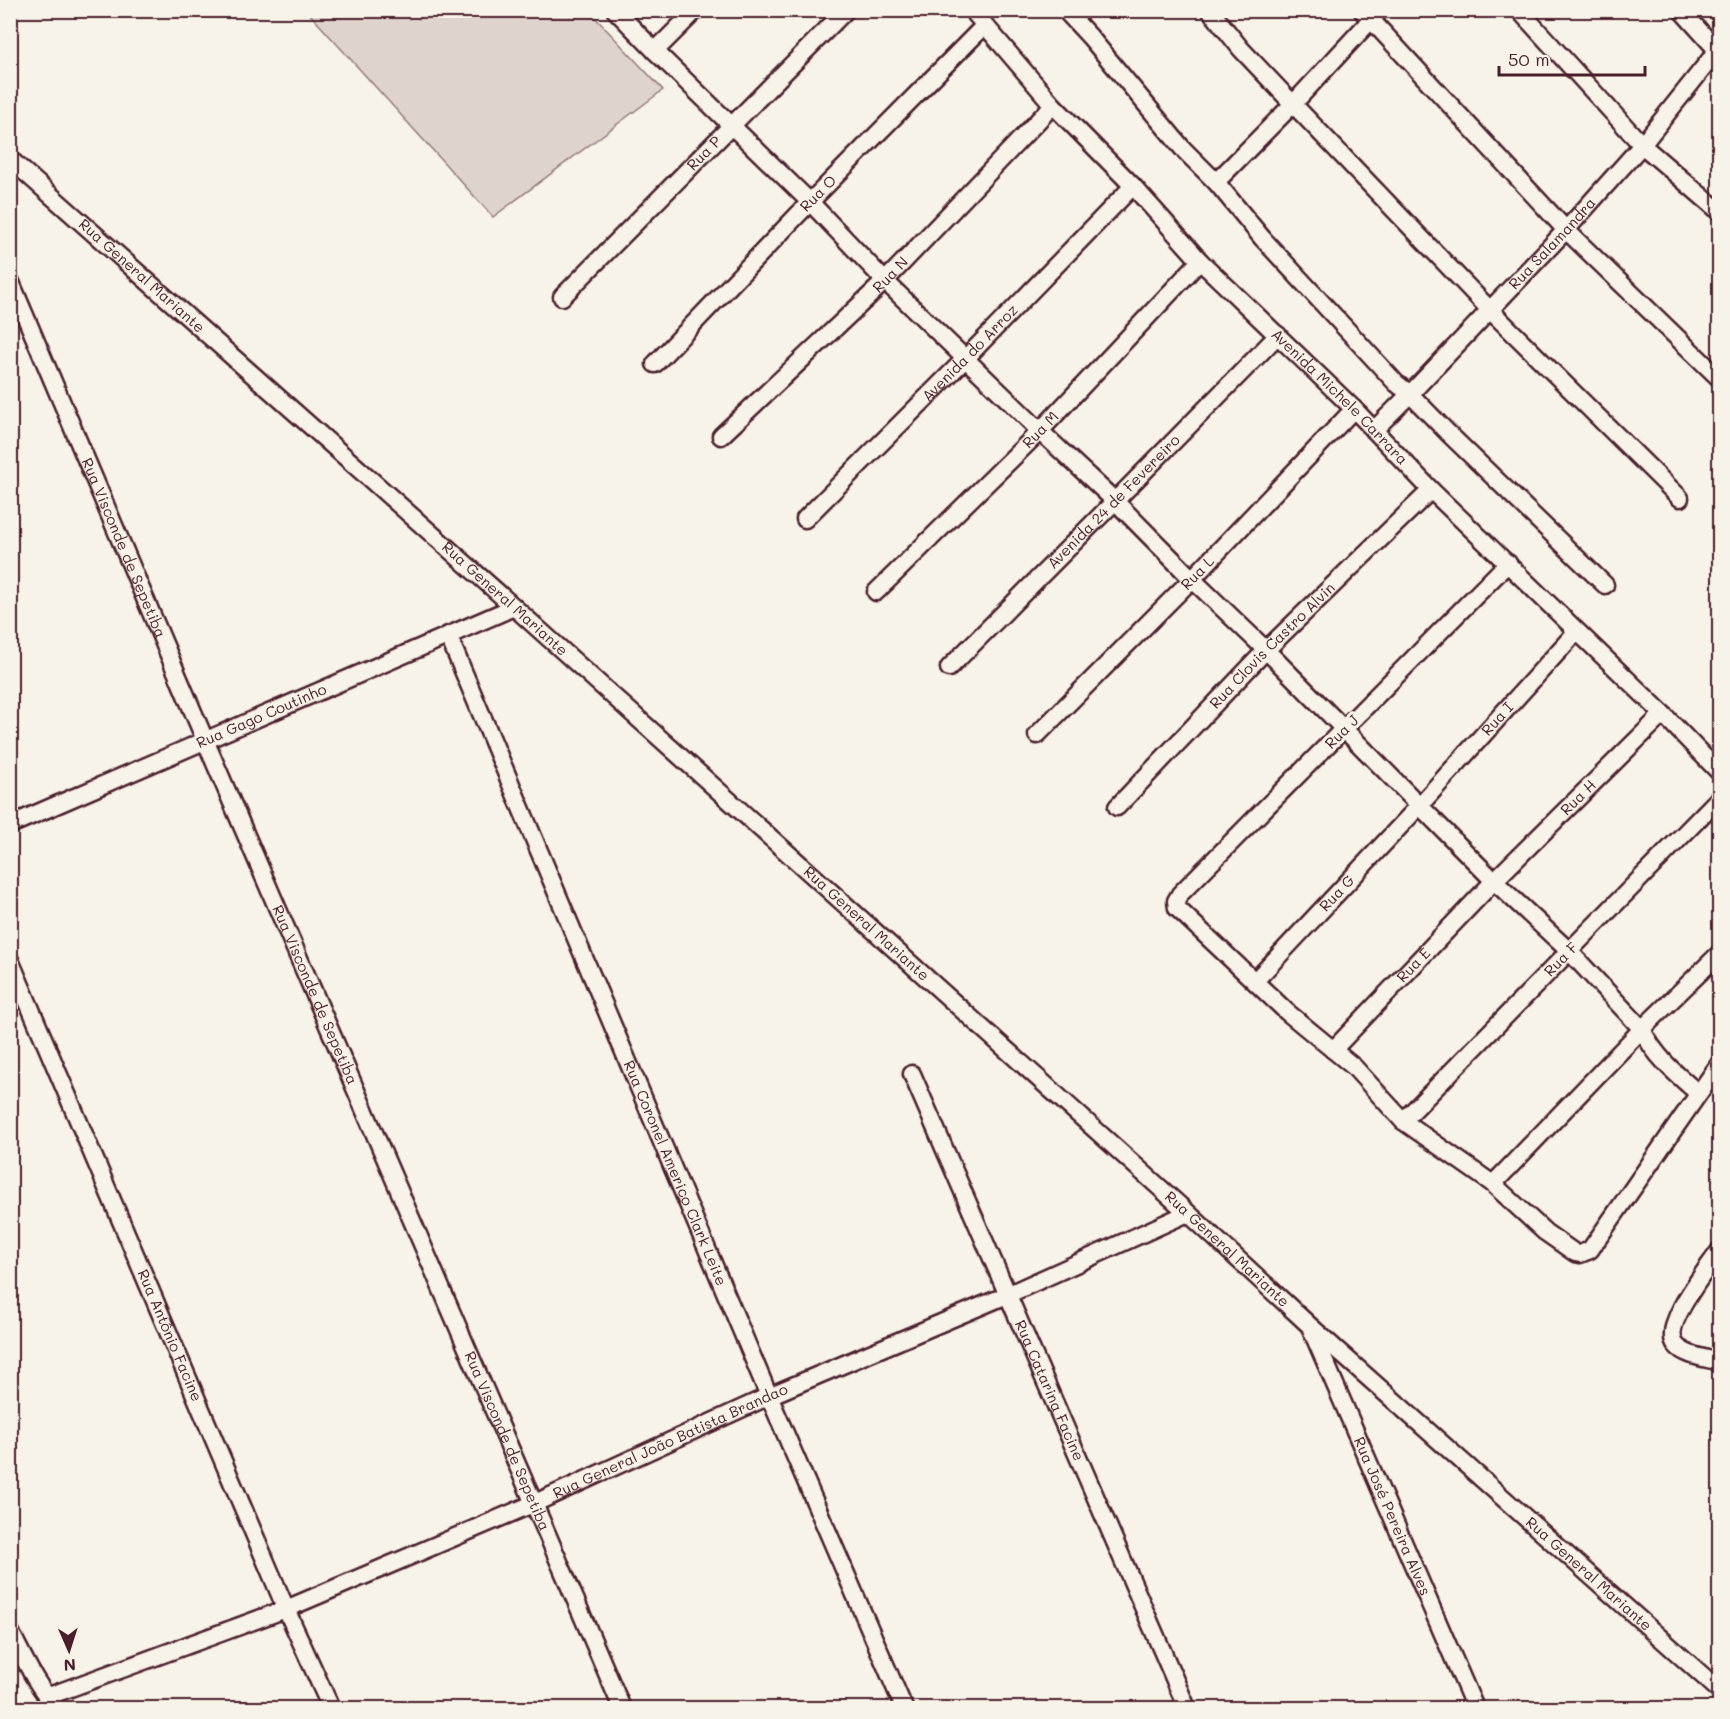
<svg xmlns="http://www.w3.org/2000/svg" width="1730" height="1719" font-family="Mali,sans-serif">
	<rect width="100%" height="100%" fill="#f7f3e8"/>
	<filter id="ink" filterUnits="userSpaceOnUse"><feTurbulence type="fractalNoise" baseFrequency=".0167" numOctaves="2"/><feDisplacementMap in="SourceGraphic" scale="12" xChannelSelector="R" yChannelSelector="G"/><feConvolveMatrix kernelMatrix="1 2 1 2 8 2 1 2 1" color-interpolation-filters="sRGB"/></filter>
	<g filter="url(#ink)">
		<path fill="#ded4cc" stroke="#947a7c" stroke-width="1.5" d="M 307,11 L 589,11 L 663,90 L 493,217 Z"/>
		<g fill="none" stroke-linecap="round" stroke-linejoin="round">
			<g stroke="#4a1f2b" stroke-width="21">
				<g id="street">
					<path d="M 615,10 L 655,51 L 810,202 L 885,281 L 1040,431 L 1115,501 L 1192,579 L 1266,650 L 1494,881 L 1569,951 L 1642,1029 C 1654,1056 1677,1075 1698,1093"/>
					<path id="s1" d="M 972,10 L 1053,105 L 1133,186 L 1200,261 L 1354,409 L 1431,490 L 1663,714 L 1720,773"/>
					<path d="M 1065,10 L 1090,37 L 1183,149 L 1216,182 L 1263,239 L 1396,383 L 1410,394 L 1448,433 L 1605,585"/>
					<path d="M 1210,10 L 1241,49 L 1293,104 L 1490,310 L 1680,498"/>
					<path d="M 1362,10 L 1566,230 L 1720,379"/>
					<path d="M 1519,10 L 1642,145 L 1720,212"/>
					<path d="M 1681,10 L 1717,50"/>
					<path d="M 655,51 L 696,10"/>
					<path id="s2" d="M 10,159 L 514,607 L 1188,1213 L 1309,1325 L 1720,1691"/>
					<path d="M 1216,182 L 1293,104 L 1380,10"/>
					<path id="s3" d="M 10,280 L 205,740 L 622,1708"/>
					<path id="s4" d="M 562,297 L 846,10"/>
					<path id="s5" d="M 655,364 L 810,202 L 984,26"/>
					<path id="s6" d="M 1374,430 L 1410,394 L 1566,230 L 1642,145 L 1720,47"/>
					<path id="s7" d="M 721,436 L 885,281 L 1053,105"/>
					<path id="s8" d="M 805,519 L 965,359 L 1133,186"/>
					<path d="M 1508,563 L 1180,894 L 1176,901 L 1177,908 L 1287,1012 L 1354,1067 L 1403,1121 L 1493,1184 L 1545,1232 L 1575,1253 L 1580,1254 L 1590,1250 L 1720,1063"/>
					<path id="s9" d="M 876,592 L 1040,431 L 1200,261"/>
					<path id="s10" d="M 448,635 L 769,1396 L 904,1708"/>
					<path id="s11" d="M 949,668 L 1115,501 L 1278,335"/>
					<path id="s12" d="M 1037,735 L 1192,579 L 1354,409"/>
					<path id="s13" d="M 1117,807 L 1266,650 L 1431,490"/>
					<path id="s14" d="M 10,825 L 514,607"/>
					<path id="s15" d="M 10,960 L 286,1609 L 331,1708"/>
					<path id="s16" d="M 1255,981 L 1419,806 L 1576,632"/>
					<path id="s17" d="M 1333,1050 L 1494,881 L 1663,714"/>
					<path id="s18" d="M 912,1074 L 1187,1708"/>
					<path id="s19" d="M 1403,1121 L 1720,797"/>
					<path d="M 1493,1184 L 1642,1029 L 1720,953"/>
					<path d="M 1720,1250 C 1708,1268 1660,1326 1676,1345 C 1685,1356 1706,1358 1720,1362"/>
					<path id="s20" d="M 1311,1329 L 1475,1708"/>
					<path d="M 10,1631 C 24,1658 36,1686 57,1708"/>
					<path id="s21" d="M 46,1697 L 286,1609 L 535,1503 L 769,1396 L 1007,1295 L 1188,1213"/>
				</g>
			</g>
			<path stroke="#4a1f2b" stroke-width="4" stroke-dasharray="4.5 4.5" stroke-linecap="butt" d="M 14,1708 L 30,1702"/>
			<use href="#street" stroke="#f7f3e8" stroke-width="16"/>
		</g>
	</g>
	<g text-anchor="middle" stroke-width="6" stroke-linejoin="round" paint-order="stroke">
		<g font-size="15" fill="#4a1f2b" stroke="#f7f3e8">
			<text dy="5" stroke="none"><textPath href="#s4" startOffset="202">Rua P</textPath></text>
			<text dy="5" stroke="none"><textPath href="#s5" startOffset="236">Rua O</textPath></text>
			<text dy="5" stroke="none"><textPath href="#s6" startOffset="258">Rua Salamandra</textPath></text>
			<text dy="5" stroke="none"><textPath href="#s7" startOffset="234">Rua N</textPath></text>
			<text dy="5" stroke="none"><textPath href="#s2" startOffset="176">Rua General Mariante</textPath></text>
			<text dy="5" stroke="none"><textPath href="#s8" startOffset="234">Avenida do Arroz</textPath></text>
			<text dy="5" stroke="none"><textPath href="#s1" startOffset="534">Avenida Michele Carrara</textPath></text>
			<text dy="5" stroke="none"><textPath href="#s9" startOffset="231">Rua M</textPath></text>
			<text dy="5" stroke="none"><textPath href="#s11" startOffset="234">Avenida 24 de Fevereiro</textPath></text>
			<text dy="5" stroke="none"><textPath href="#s3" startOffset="291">Rua Visconde de Sepetiba</textPath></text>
			<text dy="5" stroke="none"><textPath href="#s12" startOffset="228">Rua L</textPath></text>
			<text dy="5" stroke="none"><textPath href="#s2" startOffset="662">Rua General Mariante</textPath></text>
			<text dy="5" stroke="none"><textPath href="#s13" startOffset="224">Rua Clovis Castro Alvin</textPath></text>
			<text dy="5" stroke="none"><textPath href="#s14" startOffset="274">Rua Gago Coutinho</textPath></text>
			<text dy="5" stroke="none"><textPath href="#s16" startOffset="357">Rua I</textPath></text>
			<text transform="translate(1342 732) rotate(-45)" y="5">Rua J</text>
			<text dy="5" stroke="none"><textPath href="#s17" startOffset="352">Rua H</textPath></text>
			<text dy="5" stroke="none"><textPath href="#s16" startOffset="120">Rua G</textPath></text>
			<text dy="5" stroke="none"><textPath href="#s2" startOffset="1148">Rua General Mariante</textPath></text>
			<text dy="5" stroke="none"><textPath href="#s19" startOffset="226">Rua F</textPath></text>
			<text dy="5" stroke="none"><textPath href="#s17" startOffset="117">Rua E</textPath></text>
			<text dy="5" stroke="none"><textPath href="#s3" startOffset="777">Rua Visconde de Sepetiba</textPath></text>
			<text dy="5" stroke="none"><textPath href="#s10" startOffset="584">Rua Coronel Americo Clark Leite</textPath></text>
			<text dy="5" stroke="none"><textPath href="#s2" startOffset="1634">Rua General Mariante</textPath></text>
			<text dy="5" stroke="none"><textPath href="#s15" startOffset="408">Rua Antônio Facine</textPath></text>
			<text dy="5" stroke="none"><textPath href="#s18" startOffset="345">Rua Catarina Facine</textPath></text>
			<text dy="5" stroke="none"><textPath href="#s3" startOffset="1263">Rua Visconde de Sepetiba</textPath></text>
			<text dy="5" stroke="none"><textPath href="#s21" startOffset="675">Rua General João Batista Brandao</textPath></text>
			<text dy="5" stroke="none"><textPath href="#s20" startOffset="204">Rua José Pereira Alves</textPath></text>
			<text dy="5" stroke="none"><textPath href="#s2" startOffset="2120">Rua General Mariante</textPath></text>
		</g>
	</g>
	<rect width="1730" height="1719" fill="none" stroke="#f7f3e8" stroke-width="36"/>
	<rect x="18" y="18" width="1694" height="1683" fill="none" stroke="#4a1f2b" stroke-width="2" filter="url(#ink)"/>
	<g transform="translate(69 1650) rotate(177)" stroke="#f7f3e8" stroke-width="4.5" paint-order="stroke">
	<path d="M0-4.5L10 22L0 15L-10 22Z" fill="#4a1f2b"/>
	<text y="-9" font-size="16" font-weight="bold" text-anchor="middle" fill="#4a1f2b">N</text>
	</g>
	<path d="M1499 66v9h146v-9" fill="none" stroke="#4a1f2b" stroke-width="3"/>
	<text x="1508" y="66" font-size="18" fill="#4a1f2b" stroke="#f7f3e8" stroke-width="4.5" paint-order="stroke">50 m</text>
</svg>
